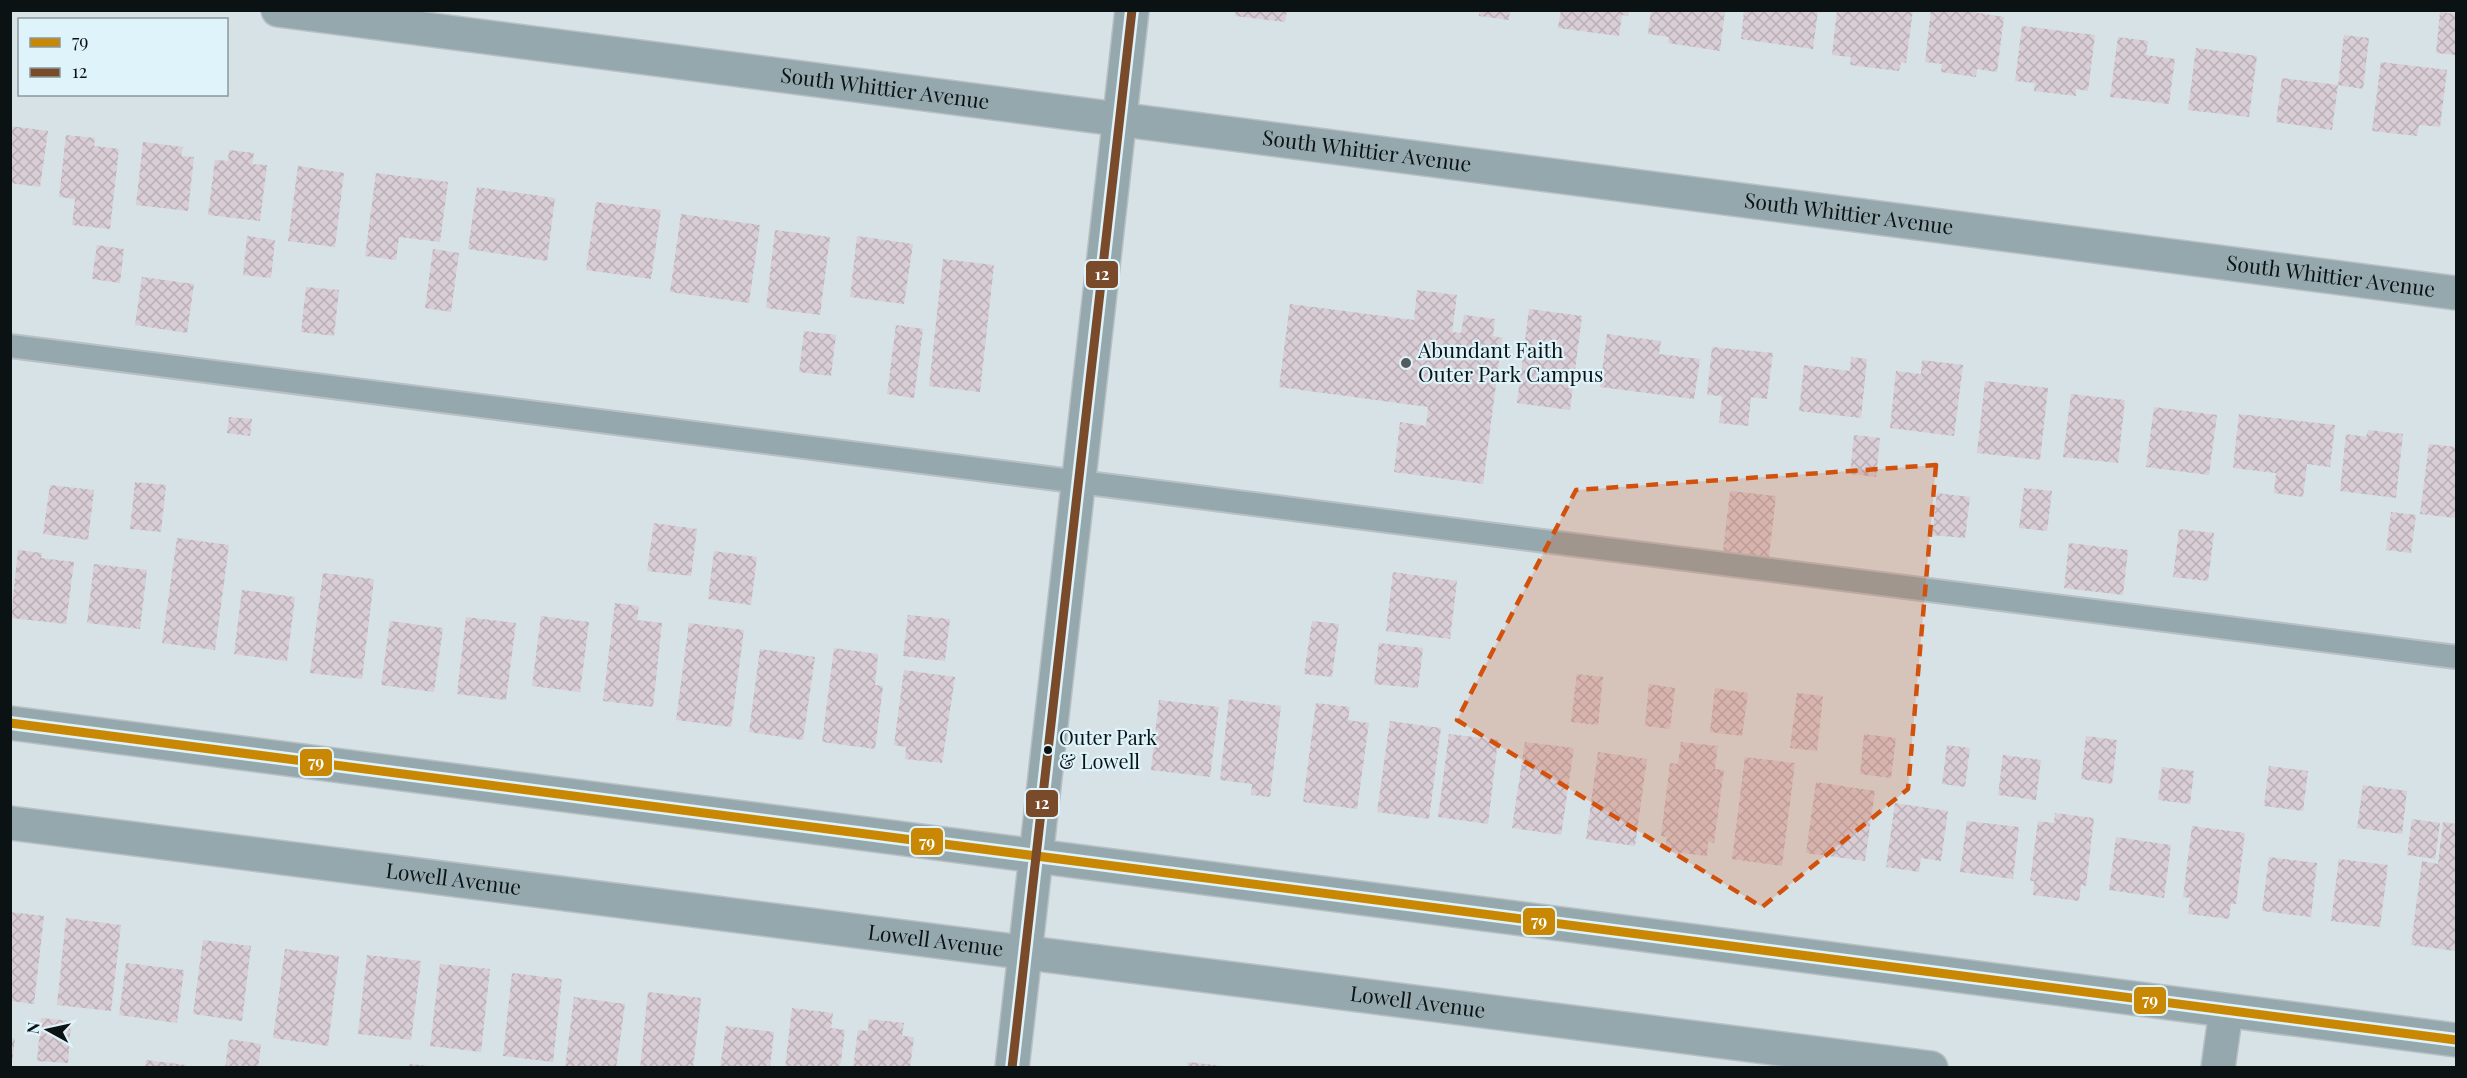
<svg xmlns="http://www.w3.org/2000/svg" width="2467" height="1078" font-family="'Playfair Display',serif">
	<defs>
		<pattern id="building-cross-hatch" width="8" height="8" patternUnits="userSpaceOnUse" patternTransform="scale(1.5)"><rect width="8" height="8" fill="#d9cdd6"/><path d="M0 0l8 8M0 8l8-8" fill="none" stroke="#b9afb7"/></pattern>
	</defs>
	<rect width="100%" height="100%" fill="#d7e2e6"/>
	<path fill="url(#building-cross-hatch)" d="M 1236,10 L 1287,10 L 1285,22 L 1235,16 Z
		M 1479,10 L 1510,10 L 1509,20 L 1479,16 Z
		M 1561,10 L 1629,10 L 1628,16 L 1622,15 L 1619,36 L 1558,28 Z
		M 1651,10 L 1725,10 L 1720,51 L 1668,43 L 1669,37 L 1648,34 Z
		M 1744,10 L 1818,10 L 1813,49 L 1741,39 Z
		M 1837,10 L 1913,10 L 1906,63 L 1901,62 L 1899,71 L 1850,65 L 1851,57 L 1832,55 Z
		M 1931,10 L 1959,10 L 2004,17 L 1997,72 L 1977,69 L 1976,77 L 1941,72 L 1942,64 L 1925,62 Z
		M 2440,12 L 2456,14 L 2456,55 L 2436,53 Z
		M 2022,26 L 2095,35 L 2088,91 L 2076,89 L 2076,96 L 2034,91 L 2035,83 L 2015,81 Z
		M 2344,35 L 2369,38 L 2363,89 L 2338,85 L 2332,130 L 2276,122 L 2282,78 L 2338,85 Z
		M 2118,37 L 2148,41 L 2146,55 L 2175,59 L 2169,104 L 2110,97 Z
		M 2196,48 L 2257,56 L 2249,117 L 2188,110 Z
		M 2381,62 L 2447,70 L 2440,127 L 2419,125 L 2417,136 L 2372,131 Z
		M 10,126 L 48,131 L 40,187 L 10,183 Z
		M 66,135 L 95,138 L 94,146 L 119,149 L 110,229 L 72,225 L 75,199 L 59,197 Z
		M 143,142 L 183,147 L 181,156 L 194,157 L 188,211 L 136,205 Z
		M 229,150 L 254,153 L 252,164 L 267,165 L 260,221 L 208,215 L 215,160 L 228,161 Z
		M 298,166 L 344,173 L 335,247 L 288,241 Z
		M 376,173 L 448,182 L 440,242 L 399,237 L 396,260 L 365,256 Z
		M 477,187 L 555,198 L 547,261 L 468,249 Z
		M 596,202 L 661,210 L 651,279 L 586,270 Z
		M 681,214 L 760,225 L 749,303 L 670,292 Z
		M 775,230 L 830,237 L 820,315 L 766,308 Z
		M 247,236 L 275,240 L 271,278 L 243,275 Z
		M 857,236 L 913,244 L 904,304 L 850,297 Z
		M 97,245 L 124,249 L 120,283 L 92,279 Z
		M 433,249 L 459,253 L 451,312 L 425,308 Z
		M 943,259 L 994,265 L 980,392 L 929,386 Z
		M 142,277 L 194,284 L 187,333 L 135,325 Z
		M 306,287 L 339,290 L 334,336 L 301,332 Z
		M 1417,290 L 1457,295 L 1452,332 L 1461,333 L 1464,315 L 1495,319 L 1493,336 L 1502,338 L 1483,484 L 1394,472 L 1400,422 L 1426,426 L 1428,407 L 1279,387 L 1290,304 L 1414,320 Z
		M 1529,309 L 1582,316 L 1570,410 L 1517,403 Z
		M 896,325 L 923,329 L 914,398 L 887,394 Z
		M 804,331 L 836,335 L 831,376 L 799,372 Z
		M 1607,334 L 1661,341 L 1659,354 L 1700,359 L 1694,399 L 1600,387 Z
		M 1712,347 L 1773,353 L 1767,399 L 1751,397 L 1748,426 L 1719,423 L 1722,396 L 1707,395 Z
		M 1851,357 L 1867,359 L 1861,418 L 1799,411 L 1804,365 L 1850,371 Z
		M 1922,360 L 1963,365 L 1954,436 L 1890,428 L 1896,371 L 1921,374 Z
		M 1985,381 L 2048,388 L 2040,460 L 1977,453 Z
		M 2071,394 L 2125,400 L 2118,463 L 2063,457 Z
		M 2154,407 L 2217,415 L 2209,475 L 2146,467 Z
		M 2239,414 L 2335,425 L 2330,467 L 2307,464 L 2303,497 L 2274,493 L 2276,473 L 2233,468 Z
		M 229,417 L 252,419 L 250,436 L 227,433 Z
		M 2368,430 L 2403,434 L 2396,498 L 2340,491 L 2346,434 L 2366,437 Z
		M 1854,435 L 1880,438 L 1876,477 L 1850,474 Z
		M 2429,444 L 2456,447 L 2456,518 L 2420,514 Z
		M 135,482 L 166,485 L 161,532 L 130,529 Z
		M 50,485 L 94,490 L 88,540 L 43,534 Z
		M 2024,488 L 2052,491 L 2047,531 L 2019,528 Z
		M 1730,491 L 1776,496 L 1769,557 L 1723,551 Z
		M 1937,493 L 1970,497 L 1965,538 L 1932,535 Z
		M 2391,512 L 2416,515 L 2411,553 L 2386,550 Z
		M 654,523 L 697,529 L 691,576 L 647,571 Z
		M 2179,529 L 2214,533 L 2208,581 L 2173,577 Z
		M 177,538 L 229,545 L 215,650 L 162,643 Z
		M 2069,543 L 2128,550 L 2123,595 L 2064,588 Z
		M 18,550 L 42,553 L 41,558 L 74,562 L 66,624 L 11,618 Z
		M 714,551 L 757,557 L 751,605 L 708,599 Z
		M 94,564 L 147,570 L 140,629 L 87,623 Z
		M 1393,572 L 1457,581 L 1450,639 L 1386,631 Z
		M 323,573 L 374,579 L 362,679 L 310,673 Z
		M 242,590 L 295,597 L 287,661 L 234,654 Z
		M 615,603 L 639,606 L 637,620 L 662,623 L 653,707 L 603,701 Z
		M 908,615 L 950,619 L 945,661 L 903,656 Z
		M 541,616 L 589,622 L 580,692 L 532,686 Z
		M 466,617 L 516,623 L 506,700 L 457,694 Z
		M 390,621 L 443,628 L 434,692 L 381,685 Z
		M 1312,621 L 1339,624 L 1332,677 L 1304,674 Z
		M 689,623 L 744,630 L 731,727 L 676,720 Z
		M 1379,643 L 1423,648 L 1418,688 L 1374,684 Z
		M 834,648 L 878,654 L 875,685 L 883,686 L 875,749 L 822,742 Z
		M 760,649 L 815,657 L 803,740 L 749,732 Z
		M 904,670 L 955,677 L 942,763 L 905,759 L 906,747 L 894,745 Z
		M 1577,674 L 1603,677 L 1598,725 L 1571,722 Z
		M 1649,684 L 1675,688 L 1670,729 L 1645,726 Z
		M 1715,688 L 1748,693 L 1742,736 L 1710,732 Z
		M 1797,693 L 1823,696 L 1817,751 L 1790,748 Z
		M 1229,699 L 1281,706 L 1270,797 L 1251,795 L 1252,784 L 1220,780 Z
		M 1159,700 L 1219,707 L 1210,777 L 1151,770 Z
		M 1316,703 L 1350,707 L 1348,720 L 1369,723 L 1357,809 L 1303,802 Z
		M 1390,721 L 1441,728 L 1429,819 L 1377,812 Z
		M 1449,734 L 1498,740 L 1488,824 L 1438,817 Z
		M 1864,734 L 1896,738 L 1891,778 L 1860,774 Z
		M 2086,736 L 2117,740 L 2112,784 L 2081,779 Z
		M 1525,742 L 1574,748 L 1561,835 L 1512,828 Z
		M 1681,742 L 1718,746 L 1715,769 L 1724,770 L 1714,843 L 1708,842 L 1707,856 L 1665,851 L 1667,837 L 1661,836 L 1670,763 L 1678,764 Z
		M 1947,745 L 1970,748 L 1965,787 L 1942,784 Z
		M 1598,752 L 1647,759 L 1635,846 L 1586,839 Z
		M 2003,755 L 2041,760 L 2036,800 L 1998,795 Z
		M 1745,757 L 1795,763 L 1782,866 L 1732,859 Z
		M 2269,766 L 2308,771 L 2303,811 L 2264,806 Z
		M 2162,767 L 2194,771 L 2190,804 L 2158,800 Z
		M 1816,782 L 1875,791 L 1865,861 L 1806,853 Z
		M 2363,785 L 2407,791 L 2402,834 L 2357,828 Z
		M 1895,803 L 1948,811 L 1941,861 L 1921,858 L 1919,872 L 1886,867 Z
		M 2055,813 L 2094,818 L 2086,886 L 2081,885 L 2079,901 L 2033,895 L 2034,881 L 2030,881 L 2038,821 L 2054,823 Z
		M 2412,819 L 2440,823 L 2435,859 L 2407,855 Z
		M 1967,821 L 2019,827 L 2013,879 L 1960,872 Z
		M 2443,822 L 2456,824 L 2456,951 L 2411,945 L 2422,861 L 2438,864 Z
		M 2192,826 L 2245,833 L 2236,904 L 2231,904 L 2229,919 L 2188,914 L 2190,898 L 2183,897 Z
		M 2116,837 L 2171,845 L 2164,898 L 2109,890 Z
		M 2269,857 L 2317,863 L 2311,917 L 2262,911 Z
		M 2339,859 L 2388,865 L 2380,927 L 2331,921 Z
		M 10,912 L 44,916 L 34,1004 L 10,1001 Z
		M 66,918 L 121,925 L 111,1011 L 57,1005 Z
		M 203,940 L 251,946 L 242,1021 L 193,1014 Z
		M 285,949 L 339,956 L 328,1046 L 273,1038 Z
		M 367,955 L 421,961 L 411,1040 L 358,1034 Z
		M 126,963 L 184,970 L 177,1023 L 119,1015 Z
		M 440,964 L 490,969 L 481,1052 L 430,1046 Z
		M 512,973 L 562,979 L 553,1062 L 503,1056 Z
		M 648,992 L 701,998 L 693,1068 L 640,1068 Z
		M 574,997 L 625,1004 L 616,1068 L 565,1068 Z
		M 792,1008 L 833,1013 L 831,1028 L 845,1030 L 840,1068 L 785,1068 Z
		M 41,1018 L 71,1021 L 68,1063 L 37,1061 Z
		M 869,1019 L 904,1023 L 902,1036 L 914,1037 L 910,1068 L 853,1068 L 858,1030 L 868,1031 Z
		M 726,1026 L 774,1032 L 770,1068 L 720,1068 Z
		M 10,1038 L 15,1039 L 12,1063 L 10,1063 Z
		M 229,1039 L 261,1044 L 258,1068 L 225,1068 Z
		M 146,1060 L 186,1065 L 186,1068 L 145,1068 Z
		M 1188,1062 L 1223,1066 L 1223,1068 L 1187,1068 Z
		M 409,1064 L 430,1066 L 430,1068 L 409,1068 Z"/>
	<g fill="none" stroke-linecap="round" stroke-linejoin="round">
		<g stroke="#b8c0c3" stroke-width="26">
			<path id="service" d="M 10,346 L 2456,657"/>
		</g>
		<g stroke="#b8c0c3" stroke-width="36">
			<g id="minor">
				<path id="s1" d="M 278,10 L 2456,293"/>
				<path d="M 10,723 L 2456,1040"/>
				<path id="s2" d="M 10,823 L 1931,1068"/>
				<path d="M 2218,1068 L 2226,1011"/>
			</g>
		</g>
		<g stroke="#b8c0c3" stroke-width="36">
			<path id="tertiary" d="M 1012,1068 L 1132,10"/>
		</g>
		<use href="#service" stroke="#95a8ae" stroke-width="22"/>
		<use href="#minor" stroke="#95a8ae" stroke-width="33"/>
		<use href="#tertiary" stroke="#95a8ae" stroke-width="33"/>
		<g stroke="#dff3fa" stroke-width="14">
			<path id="bus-1" d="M 10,723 L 2456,1040"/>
		</g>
		<g stroke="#dff3fa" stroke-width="14">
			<path id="bus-2" d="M 1012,1068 L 1132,10"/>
		</g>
		<use href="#bus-1" stroke="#c88804" stroke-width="9"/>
		<use href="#bus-2" stroke="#7a4b2a" stroke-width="9"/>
	</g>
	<path fill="#d2520d" fill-opacity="0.2" stroke="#d2520d" stroke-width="4.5" stroke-dasharray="12 8" stroke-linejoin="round" d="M 1936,465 L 1908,789 L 1762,907 L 1457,720 L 1576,490 Z"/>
	<circle fill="#525b5e" stroke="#dff3fa" stroke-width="2" cx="1406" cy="363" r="6"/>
	<circle fill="#0b1214" stroke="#dff3fa" stroke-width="2" cx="1048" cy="750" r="5"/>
	<g text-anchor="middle" stroke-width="4.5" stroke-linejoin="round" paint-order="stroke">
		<g font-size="20" fill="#0b1214" stroke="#dff3fa" text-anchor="start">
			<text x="1059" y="745">Outer Park<tspan x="1059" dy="24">&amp; Lowell</tspan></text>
		</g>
		<g font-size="21" fill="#0b1214" stroke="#dff3fa">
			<text dy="7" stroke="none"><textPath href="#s1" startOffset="612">South Whittier Avenue</textPath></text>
			<text dy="7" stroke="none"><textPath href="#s1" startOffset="1098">South Whittier Avenue</textPath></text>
			<text dy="7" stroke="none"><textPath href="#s1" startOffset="1584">South Whittier Avenue</textPath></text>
			<text dy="7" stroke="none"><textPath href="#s1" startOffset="2070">South Whittier Avenue</textPath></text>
			<text dy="7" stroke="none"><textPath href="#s2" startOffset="447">Lowell Avenue</textPath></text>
			<text dy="7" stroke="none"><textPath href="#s2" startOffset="933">Lowell Avenue</textPath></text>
			<text dy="7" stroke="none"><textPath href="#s2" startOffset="1419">Lowell Avenue</textPath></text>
		</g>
		<g font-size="21" fill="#0b1214" stroke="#dff3fa" text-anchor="start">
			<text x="1418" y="358">Abundant Faith<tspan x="1418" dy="24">Outer Park Campus</tspan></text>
		</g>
	</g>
	<g stroke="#dff3fa" stroke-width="2">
		<rect x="1085" y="260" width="34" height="29" rx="6" fill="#7a4b2a"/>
		<rect x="299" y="748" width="34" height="29" rx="6" fill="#c88804"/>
		<rect x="1025" y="789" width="34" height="29" rx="6" fill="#7a4b2a"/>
		<rect x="910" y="827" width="34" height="29" rx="6" fill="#c88804"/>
		<rect x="1522" y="907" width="34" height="29" rx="6" fill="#c88804"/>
		<rect x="2133" y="986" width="34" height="29" rx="6" fill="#c88804"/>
	</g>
	<g font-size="16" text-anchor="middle" font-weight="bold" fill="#fff">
		<text x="1102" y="280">12</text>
		<text x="316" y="768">79</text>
		<text x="1042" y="809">12</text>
		<text x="927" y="848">79</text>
		<text x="1539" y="927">79</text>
		<text x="2150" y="1006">79</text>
	</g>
	<rect width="2467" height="1078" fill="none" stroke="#0b1214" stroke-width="24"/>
	<rect x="18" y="18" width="210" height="78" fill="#dff3fa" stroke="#8a999e" stroke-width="1.5"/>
	<rect x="30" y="38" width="30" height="9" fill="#c88804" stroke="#8a999e" stroke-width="1.5"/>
	<text x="72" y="48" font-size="18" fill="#0b1214">79</text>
	<rect x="30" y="68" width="30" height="9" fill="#7a4b2a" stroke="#8a999e" stroke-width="1.5"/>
	<text x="72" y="78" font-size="18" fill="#0b1214">12</text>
	<g transform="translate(48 1030) rotate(278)" stroke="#dff3fa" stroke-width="4.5" paint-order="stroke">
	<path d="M0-4.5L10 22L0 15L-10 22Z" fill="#0b1214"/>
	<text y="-9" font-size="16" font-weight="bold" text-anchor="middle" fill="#0b1214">N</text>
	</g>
</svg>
